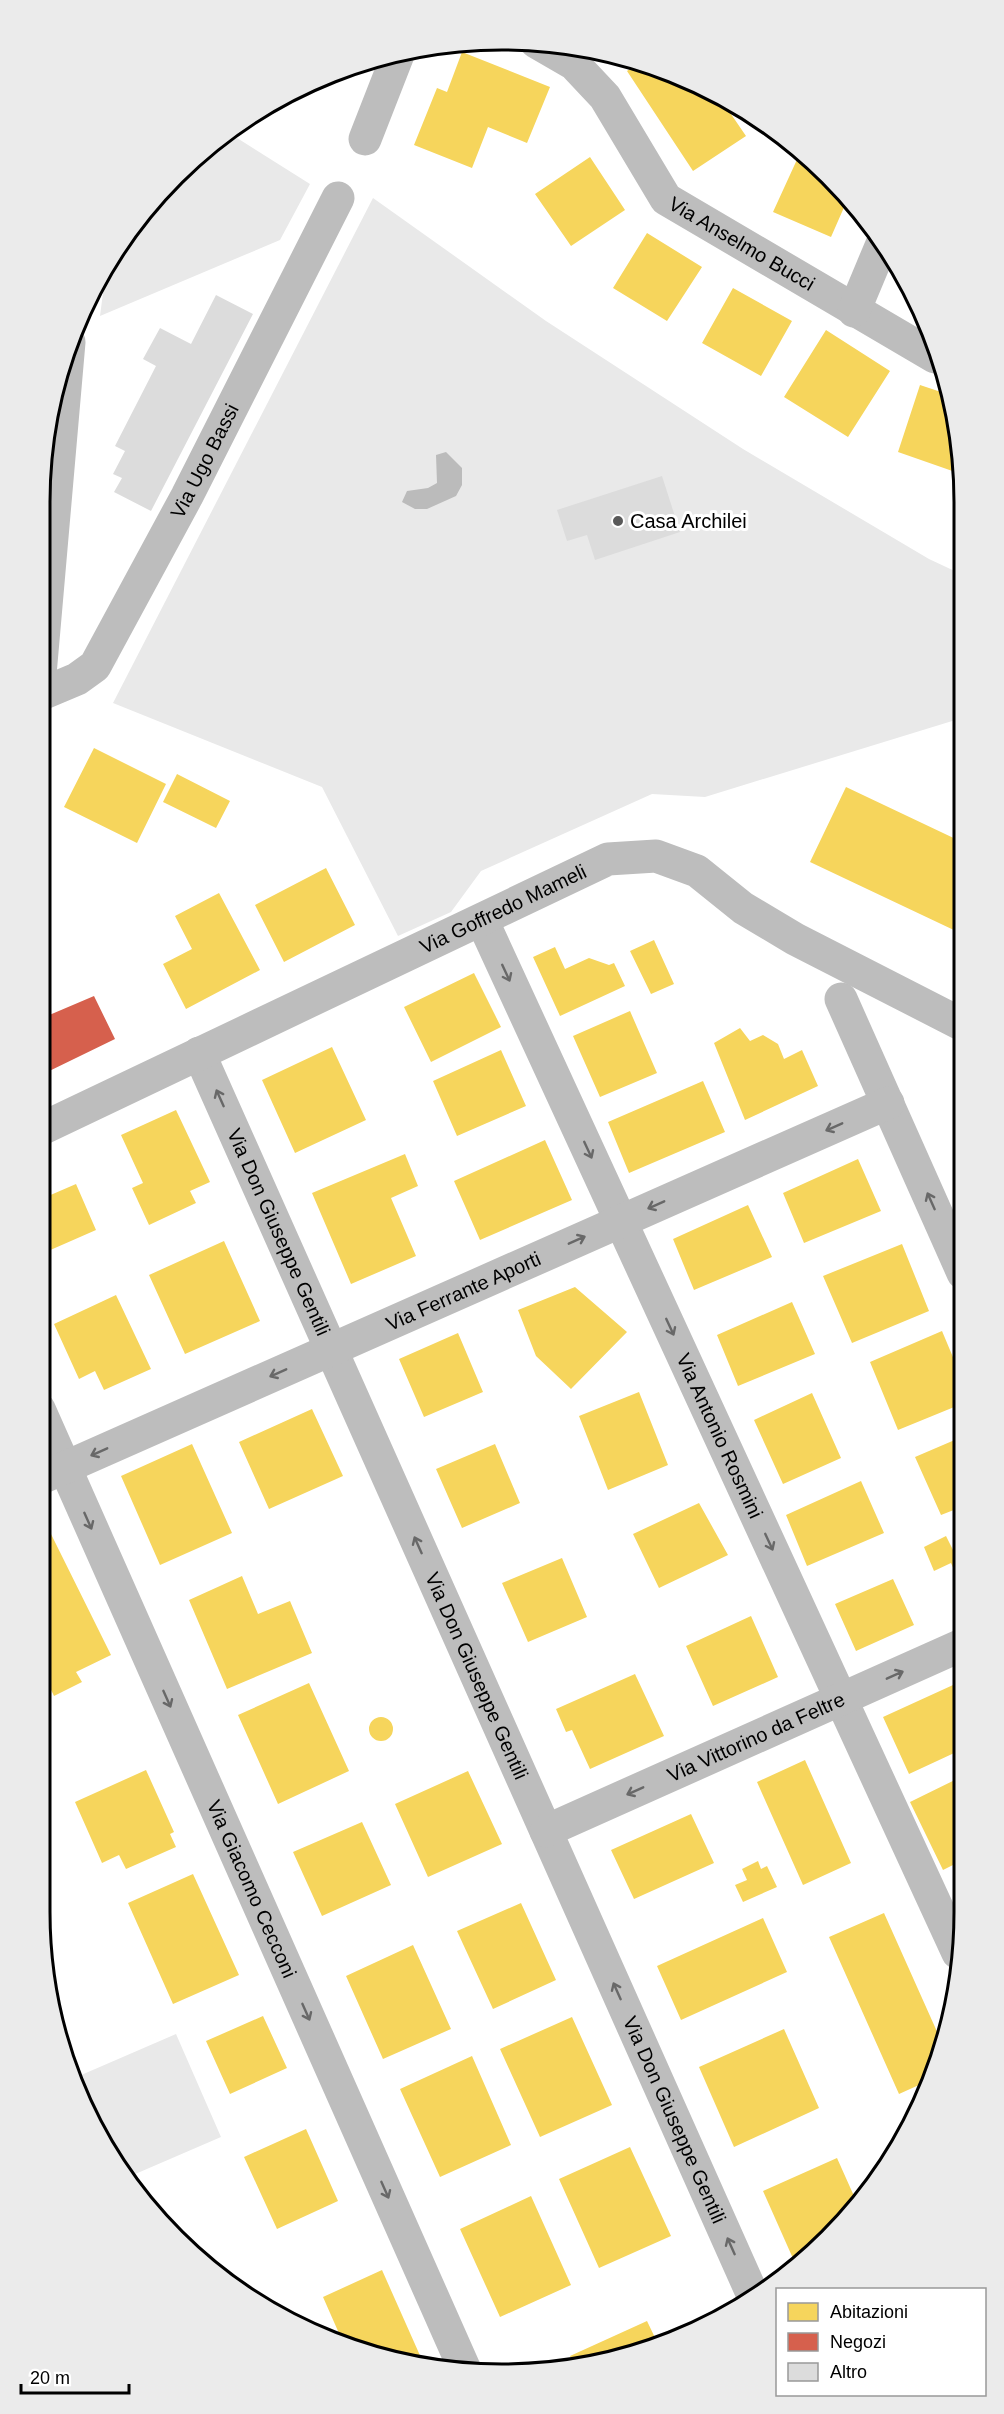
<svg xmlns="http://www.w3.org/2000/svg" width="1004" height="2414" font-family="Arial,sans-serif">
	<rect width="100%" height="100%" fill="#fff"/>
	<path fill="#e9e9e9" d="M 226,131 L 310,184 L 280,240 L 100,316 L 107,262 L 154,197 Z
		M 373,198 L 546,321 L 743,449 L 929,559 L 961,574 L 962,718 L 705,797 L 652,794 L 481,871 L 451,912 L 398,936 L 322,787 L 113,703 Z
		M 176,2034 L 221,2137 L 126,2178 L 101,2143 L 72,2079 Z"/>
	<path fill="#bbb" d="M 446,452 L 462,468 L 462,485 L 456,496 L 427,509 L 415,509 L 402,502 L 407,491 L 428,488 L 437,483 L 436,455 Z"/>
	<path fill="#f6d55c" d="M 462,52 L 550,87 L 527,143 L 488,127 L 472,168 L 414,145 L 437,88 L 447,92 Z
		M 641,61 L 720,98 L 746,136 L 693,171 L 627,71 Z
		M 328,75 L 321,87 L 311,81 Z
		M 800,153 L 849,196 L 831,237 L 773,212 Z
		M 590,157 L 625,210 L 571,246 L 535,194 Z
		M 647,233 L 702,267 L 667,321 L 613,288 Z
		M 733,288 L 792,321 L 761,376 L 702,343 Z
		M 826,330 L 890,371 L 848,437 L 784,397 Z
		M 920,385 L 947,394 L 961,441 L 961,474 L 898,452 Z
		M 94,748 L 166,784 L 137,843 L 64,807 Z
		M 177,774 L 230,801 L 216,828 L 163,802 Z
		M 846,787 L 962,842 L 962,924 L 958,932 L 810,862 Z
		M 326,868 L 355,925 L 284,962 L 255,905 Z
		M 219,893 L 260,970 L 186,1009 L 163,964 L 192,949 L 175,916 Z
		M 654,940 L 674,984 L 651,994 L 630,951 Z
		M 555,947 L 565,969 L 589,958 L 609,965 L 614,963 L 625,986 L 560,1016 L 533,957 Z
		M 474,973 L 501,1027 L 431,1062 L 404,1007 Z
		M 630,1011 L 657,1073 L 600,1097 L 573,1036 Z
		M 740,1028 L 750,1041 L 763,1035 L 778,1044 L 784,1059 L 802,1050 L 818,1086 L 745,1120 L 714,1043 Z
		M 332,1047 L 366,1120 L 295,1153 L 262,1080 Z
		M 501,1050 L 526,1106 L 457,1136 L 433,1081 Z
		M 703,1081 L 725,1132 L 629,1173 L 608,1122 Z
		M 176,1110 L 210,1182 L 190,1191 L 196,1203 L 149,1225 L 132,1188 L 143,1183 L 121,1135 Z
		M 545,1140 L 572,1200 L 480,1240 L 454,1181 Z
		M 405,1154 L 418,1186 L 391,1198 L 416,1256 L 351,1284 L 312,1193 Z
		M 858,1159 L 881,1211 L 804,1243 L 783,1193 Z
		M 76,1184 L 96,1230 L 39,1255 L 39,1200 Z
		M 748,1205 L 772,1257 L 694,1290 L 673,1239 Z
		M 224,1241 L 260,1321 L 185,1354 L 149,1275 Z
		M 902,1244 L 929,1311 L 852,1343 L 823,1276 Z
		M 575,1287 L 627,1332 L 571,1389 L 536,1356 L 518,1310 Z
		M 116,1295 L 151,1369 L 104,1390 L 95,1371 L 79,1379 L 54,1324 Z
		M 792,1302 L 815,1354 L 738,1386 L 717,1335 Z
		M 942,1331 L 955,1362 L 959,1360 L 964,1372 L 964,1403 L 898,1430 L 870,1362 Z
		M 458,1333 L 483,1392 L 424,1417 L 399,1359 Z
		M 639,1392 L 668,1465 L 608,1490 L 579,1416 Z
		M 812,1393 L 841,1458 L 783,1484 L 754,1420 Z
		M 312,1409 L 343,1476 L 269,1509 L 239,1442 Z
		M 964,1436 L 964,1506 L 941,1515 L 915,1457 Z
		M 192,1444 L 232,1533 L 160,1565 L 121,1476 Z
		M 495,1444 L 520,1503 L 462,1528 L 436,1469 Z
		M 861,1481 L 884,1533 L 807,1566 L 786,1515 Z
		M 699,1503 L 728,1555 L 659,1588 L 633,1534 Z
		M 49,1530 L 111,1655 L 76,1672 L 82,1682 L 54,1696 L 39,1665 L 39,1535 Z
		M 946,1536 L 954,1552 L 964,1547 L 964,1592 L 951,1563 L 934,1571 L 924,1547 Z
		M 562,1558 L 587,1617 L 528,1642 L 502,1583 Z
		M 242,1576 L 258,1614 L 290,1601 L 312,1653 L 227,1689 L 189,1600 Z
		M 893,1579 L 914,1625 L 856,1651 L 835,1604 Z
		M 751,1616 L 778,1677 L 713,1706 L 686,1646 Z
		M 635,1674 L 664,1736 L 590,1769 L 572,1730 L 566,1732 L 556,1709 Z
		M 964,1680 L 965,1748 L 909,1774 L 883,1717 Z
		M 309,1683 L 349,1771 L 278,1804 L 238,1715 Z
		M369 1729a12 12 0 1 1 24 0a12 12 0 1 1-24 0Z
		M 805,1760 L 851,1863 L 803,1885 L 757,1782 Z
		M 146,1770 L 174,1832 L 170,1834 L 176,1847 L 126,1869 L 119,1855 L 102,1863 L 75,1802 Z
		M 468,1771 L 502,1844 L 428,1877 L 395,1804 Z
		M 965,1775 L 965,1859 L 943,1870 L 910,1802 Z
		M 691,1814 L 714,1863 L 634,1899 L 611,1850 Z
		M 362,1822 L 391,1885 L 322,1916 L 293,1852 Z
		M 758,1861 L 761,1869 L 767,1866 L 777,1887 L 743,1902 L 735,1885 L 747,1880 L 742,1869 Z
		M 193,1874 L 239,1975 L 173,2004 L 128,1903 Z
		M 965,1884 L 965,1902 L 958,1887 Z
		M 521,1903 L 556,1980 L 493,2009 L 457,1931 Z
		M 884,1913 L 943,2045 L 941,2060 L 930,2080 L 899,2094 L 829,1937 Z
		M 763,1918 L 787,1972 L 681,2020 L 657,1966 Z
		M 413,1945 L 451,2029 L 383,2059 L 346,1976 Z
		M 263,2016 L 287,2068 L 230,2094 L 206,2041 Z
		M 572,2017 L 612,2105 L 540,2137 L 500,2049 Z
		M 784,2029 L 819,2108 L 734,2147 L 699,2067 Z
		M 472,2056 L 511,2145 L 440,2177 L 400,2089 Z
		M 306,2129 L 338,2201 L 277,2229 L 244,2157 Z
		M 630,2147 L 671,2236 L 599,2268 L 559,2179 Z
		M 837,2158 L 858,2205 L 795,2263 L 763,2191 Z
		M 531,2196 L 571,2285 L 500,2317 L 460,2229 Z
		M 382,2270 L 422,2360 L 412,2364 L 345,2347 L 323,2297 Z
		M 647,2321 L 659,2346 L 593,2366 L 575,2367 L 570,2356 Z"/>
	<path fill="#d6604d" d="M 39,919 L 49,920 L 40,994 L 39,993 Z
		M 94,996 L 115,1039 L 39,1076 L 39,997 L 47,1016 Z"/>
	<path fill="#dcdcdc" d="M 216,295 L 253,314 L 151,511 L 114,492 L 122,478 L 113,474 L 125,451 L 115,446 L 156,366 L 143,359 L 160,328 L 191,344 Z
		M 662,476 L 680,532 L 595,560 L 587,535 L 567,541 L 557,510 Z"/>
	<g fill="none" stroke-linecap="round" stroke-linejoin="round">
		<g stroke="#bdbdbd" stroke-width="33">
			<path id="s1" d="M 536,42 L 574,64 L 605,97 L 666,199 L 935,357"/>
			<path d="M 365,139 L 399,52"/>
			<path d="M 854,311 L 882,244"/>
			<path d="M 39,686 L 69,342"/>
			<path id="s2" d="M 39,695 L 77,679 L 95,666 L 187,496 L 338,198"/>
			<path id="s3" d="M 482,920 L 958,1953"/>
			<path d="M 841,999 L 963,1273"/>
			<path id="s4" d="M 199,1053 L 755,2300"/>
			<path id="s5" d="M 39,1130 L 608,859 L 656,856 L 697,871 L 743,908 L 795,939 L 963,1025"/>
			<path id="s6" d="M 39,1409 L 465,2370"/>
			<path id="s7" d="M 39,1479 L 888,1103"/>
			<path id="s8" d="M 546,1831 L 964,1644"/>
		</g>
	</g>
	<defs><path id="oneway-shaft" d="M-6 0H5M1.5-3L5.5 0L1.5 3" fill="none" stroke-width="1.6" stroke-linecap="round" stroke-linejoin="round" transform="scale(1.5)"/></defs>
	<g stroke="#686868">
		<use href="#oneway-shaft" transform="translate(506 973) rotate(65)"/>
		<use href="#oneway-shaft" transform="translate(220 1098) rotate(-114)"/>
		<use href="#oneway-shaft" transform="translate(834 1127) rotate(156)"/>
		<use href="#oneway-shaft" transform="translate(588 1150) rotate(65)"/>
		<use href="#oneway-shaft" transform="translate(931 1201) rotate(-114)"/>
		<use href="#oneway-shaft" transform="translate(656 1205) rotate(156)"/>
		<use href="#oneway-shaft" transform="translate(577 1240) rotate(-24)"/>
		<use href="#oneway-shaft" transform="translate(670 1327) rotate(65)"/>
		<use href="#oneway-shaft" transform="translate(278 1373) rotate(156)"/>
		<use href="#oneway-shaft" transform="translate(99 1452) rotate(156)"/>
		<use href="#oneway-shaft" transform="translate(88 1521) rotate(66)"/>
		<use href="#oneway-shaft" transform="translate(769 1542) rotate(65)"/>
		<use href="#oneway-shaft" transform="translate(418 1545) rotate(-114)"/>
		<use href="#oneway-shaft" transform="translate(895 1675) rotate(-24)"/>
		<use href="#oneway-shaft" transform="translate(167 1699) rotate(66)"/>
		<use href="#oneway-shaft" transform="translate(635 1791) rotate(156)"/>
		<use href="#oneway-shaft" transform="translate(617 1991) rotate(-114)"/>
		<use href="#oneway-shaft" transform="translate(306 2012) rotate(66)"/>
		<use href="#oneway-shaft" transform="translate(385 2190) rotate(66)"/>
		<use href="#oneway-shaft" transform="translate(731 2246) rotate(-114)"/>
	</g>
	<circle fill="#595959" stroke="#fff" stroke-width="2" cx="618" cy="521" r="6"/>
	<g text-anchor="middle" stroke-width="6" stroke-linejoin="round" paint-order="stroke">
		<g font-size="20" fill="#000" stroke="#fff">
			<text dy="7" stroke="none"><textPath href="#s1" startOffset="296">Via Anselmo Bucci</textPath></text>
			<text dy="7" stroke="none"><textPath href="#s2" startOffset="296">Via Ugo Bassi</textPath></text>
			<text dy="7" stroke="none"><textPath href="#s5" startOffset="514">Via Goffredo Mameli</textPath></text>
			<text dy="7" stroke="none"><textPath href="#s4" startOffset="196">Via Don Giuseppe Gentili</textPath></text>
			<text dy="7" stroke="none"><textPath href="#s7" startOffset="464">Via Ferrante Aporti</textPath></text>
			<text dy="7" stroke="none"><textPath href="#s3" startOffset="568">Via Antonio Rosmini</textPath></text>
			<text dy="7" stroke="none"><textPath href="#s4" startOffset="682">Via Don Giuseppe Gentili</textPath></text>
			<text dy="7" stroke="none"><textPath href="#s8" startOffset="230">Via Vittorino da Feltre</textPath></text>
			<text dy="7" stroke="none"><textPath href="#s6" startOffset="525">Via Giacomo Cecconi</textPath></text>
			<text dy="7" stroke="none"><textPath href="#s4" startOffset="1168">Via Don Giuseppe Gentili</textPath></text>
		</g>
		<g font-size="20" fill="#000" stroke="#fff" text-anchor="start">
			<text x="630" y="528">Casa Archilei</text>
		</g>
	</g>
	<path d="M0 0H1004V2414H0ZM502 50H502A452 452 0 0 1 954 502V1912A452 452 0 0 1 502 2364H502A452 452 0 0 1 50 1912V502A452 452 0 0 1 502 50Z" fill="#ebebeb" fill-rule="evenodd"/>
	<path fill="none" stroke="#000" stroke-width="3" d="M502 50H502A452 452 0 0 1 954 502V1912A452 452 0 0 1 502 2364H502A452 452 0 0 1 50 1912V502A452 452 0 0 1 502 50Z"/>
	<rect x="776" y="2288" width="210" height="108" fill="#ffffff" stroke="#999999" stroke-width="1.5"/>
	<rect x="788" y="2303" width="30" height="18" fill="#f6d55c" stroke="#999999" stroke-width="1.5"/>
	<text x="830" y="2318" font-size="18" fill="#000000">Abitazioni</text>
	<rect x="788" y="2333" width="30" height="18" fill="#d6604d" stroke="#999999" stroke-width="1.5"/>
	<text x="830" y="2348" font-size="18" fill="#000000">Negozi</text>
	<rect x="788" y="2363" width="30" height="18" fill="#dcdcdc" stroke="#999999" stroke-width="1.5"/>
	<text x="830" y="2378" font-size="18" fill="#000000">Altro</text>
	<path d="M21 2384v9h108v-9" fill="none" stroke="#000000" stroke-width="3"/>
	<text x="30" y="2384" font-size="18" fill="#000000" stroke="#ffffff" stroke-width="4.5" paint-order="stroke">20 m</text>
</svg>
